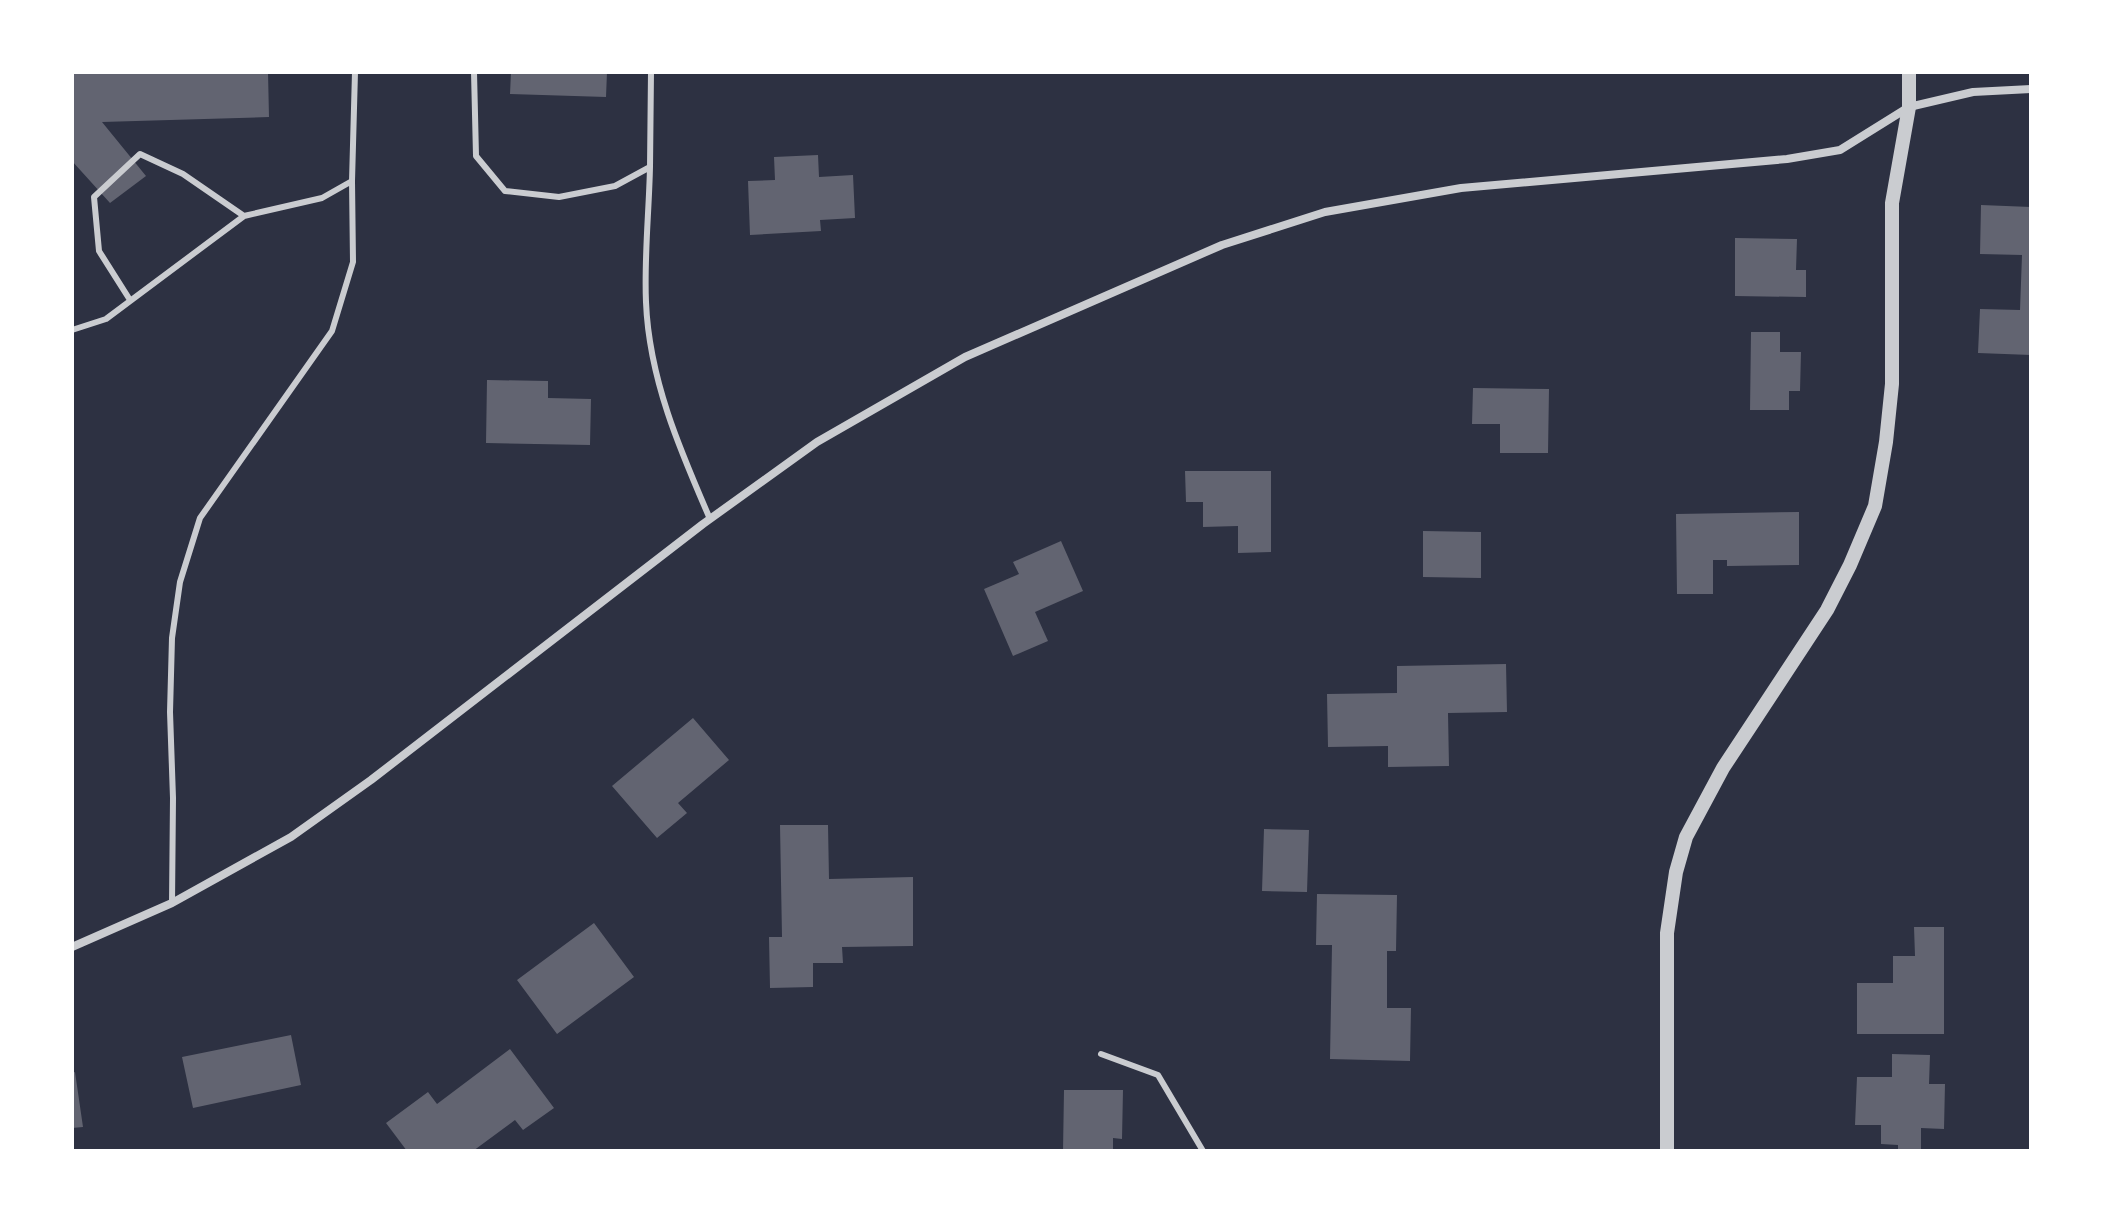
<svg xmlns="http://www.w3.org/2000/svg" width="2103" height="1223" font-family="Roboto,sans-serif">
	<rect width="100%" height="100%" fill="#2d3142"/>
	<path fill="#626471" d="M 72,72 L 268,72 L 269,117 L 102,122 L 146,176 L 110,203 L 72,161 Z
		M 511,72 L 607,72 L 606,97 L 510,94 Z
		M 818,155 L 819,177 L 853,175 L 855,218 L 820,220 L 821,231 L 750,235 L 748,181 L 775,180 L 774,157 Z
		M 1981,205 L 2031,207 L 2031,355 L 1978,353 L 1980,309 L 2020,310 L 2022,255 L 1980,254 Z
		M 1735,238 L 1797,239 L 1796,270 L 1806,270 L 1806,297 L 1735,296 Z
		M 1751,332 L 1780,332 L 1780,352 L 1801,352 L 1800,391 L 1789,391 L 1789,410 L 1750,410 Z
		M 487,380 L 548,381 L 548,398 L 591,399 L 590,445 L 486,443 Z
		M 1473,388 L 1549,389 L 1548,453 L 1500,453 L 1500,424 L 1472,424 Z
		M 1185,471 L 1271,471 L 1271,552 L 1238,553 L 1238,526 L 1203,527 L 1203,502 L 1186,502 Z
		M 1799,512 L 1799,565 L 1727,566 L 1727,560 L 1713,560 L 1713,594 L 1677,594 L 1676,514 Z
		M 1423,531 L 1481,532 L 1481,578 L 1423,577 Z
		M 1061,541 L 1083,591 L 1035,612 L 1048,641 L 1013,656 L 984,589 L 1019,574 L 1013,562 Z
		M 1506,664 L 1507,712 L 1448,713 L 1449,766 L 1388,767 L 1388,746 L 1328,747 L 1327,694 L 1397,693 L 1397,666 Z
		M 693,718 L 729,760 L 678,803 L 687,813 L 657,838 L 612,786 Z
		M 780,825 L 828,825 L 829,879 L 913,877 L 913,946 L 842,947 L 843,963 L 813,963 L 813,987 L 770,988 L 769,937 L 782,937 Z
		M 1264,829 L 1309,830 L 1307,892 L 1262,891 Z
		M 1317,894 L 1397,895 L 1396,951 L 1387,951 L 1387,1008 L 1411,1008 L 1410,1061 L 1330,1059 L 1332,945 L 1316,945 Z
		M 594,923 L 634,977 L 557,1034 L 517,980 Z
		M 1914,927 L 1944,927 L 1944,1034 L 1857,1034 L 1857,983 L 1893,983 L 1893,956 L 1915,956 Z
		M 291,1035 L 301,1085 L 193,1108 L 182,1057 Z
		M 510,1049 L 554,1108 L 523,1130 L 515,1120 L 473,1151 L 407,1151 L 386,1123 L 428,1092 L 437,1104 Z
		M 1892,1054 L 1930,1055 L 1929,1084 L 1945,1084 L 1944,1129 L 1921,1128 L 1921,1151 L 1898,1151 L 1898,1145 L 1881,1144 L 1881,1125 L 1855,1125 L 1857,1077 L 1892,1077 Z
		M 75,1072 L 83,1127 L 72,1128 L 72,1073 Z
		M 1064,1090 L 1123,1090 L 1122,1139 L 1113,1138 L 1113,1151 L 1063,1151 Z"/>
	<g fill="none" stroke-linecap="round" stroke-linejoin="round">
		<path stroke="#caccd0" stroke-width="6" d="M 474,72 L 476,156 L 505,191 L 559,197 L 615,186 L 650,167 L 651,72
			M 650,167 C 649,212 644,258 646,302 C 649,379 680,450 710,519
			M 130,300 L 99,251 L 94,197 L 140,154 L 183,174 L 244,216
			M 72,330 L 106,319 L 244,216 L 322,198 L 352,181 L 355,72
			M 172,903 L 173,798 L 170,712 L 172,638 L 180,582 L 200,518 L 332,331 L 353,262 L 352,181
			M 1101,1054 L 1158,1075 L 1203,1151"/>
		<path stroke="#caccd0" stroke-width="8" d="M 72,947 L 172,903 L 291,837 L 371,780 L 703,524 L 817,442 L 965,357 L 1222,245 L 1325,212 L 1461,188 L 1787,159 L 1840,150 L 1909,107 L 1973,92 L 2031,89"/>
		<path stroke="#caccd0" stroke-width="14" d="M 1667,1151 L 1667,933 L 1676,872 L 1686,837 L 1723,768 L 1827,610 L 1850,565 L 1875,506 L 1886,442 L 1892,384 L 1892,203 L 1909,107 L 1909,72"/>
	</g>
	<rect width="2103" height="1223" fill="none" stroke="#ffffff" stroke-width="148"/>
</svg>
